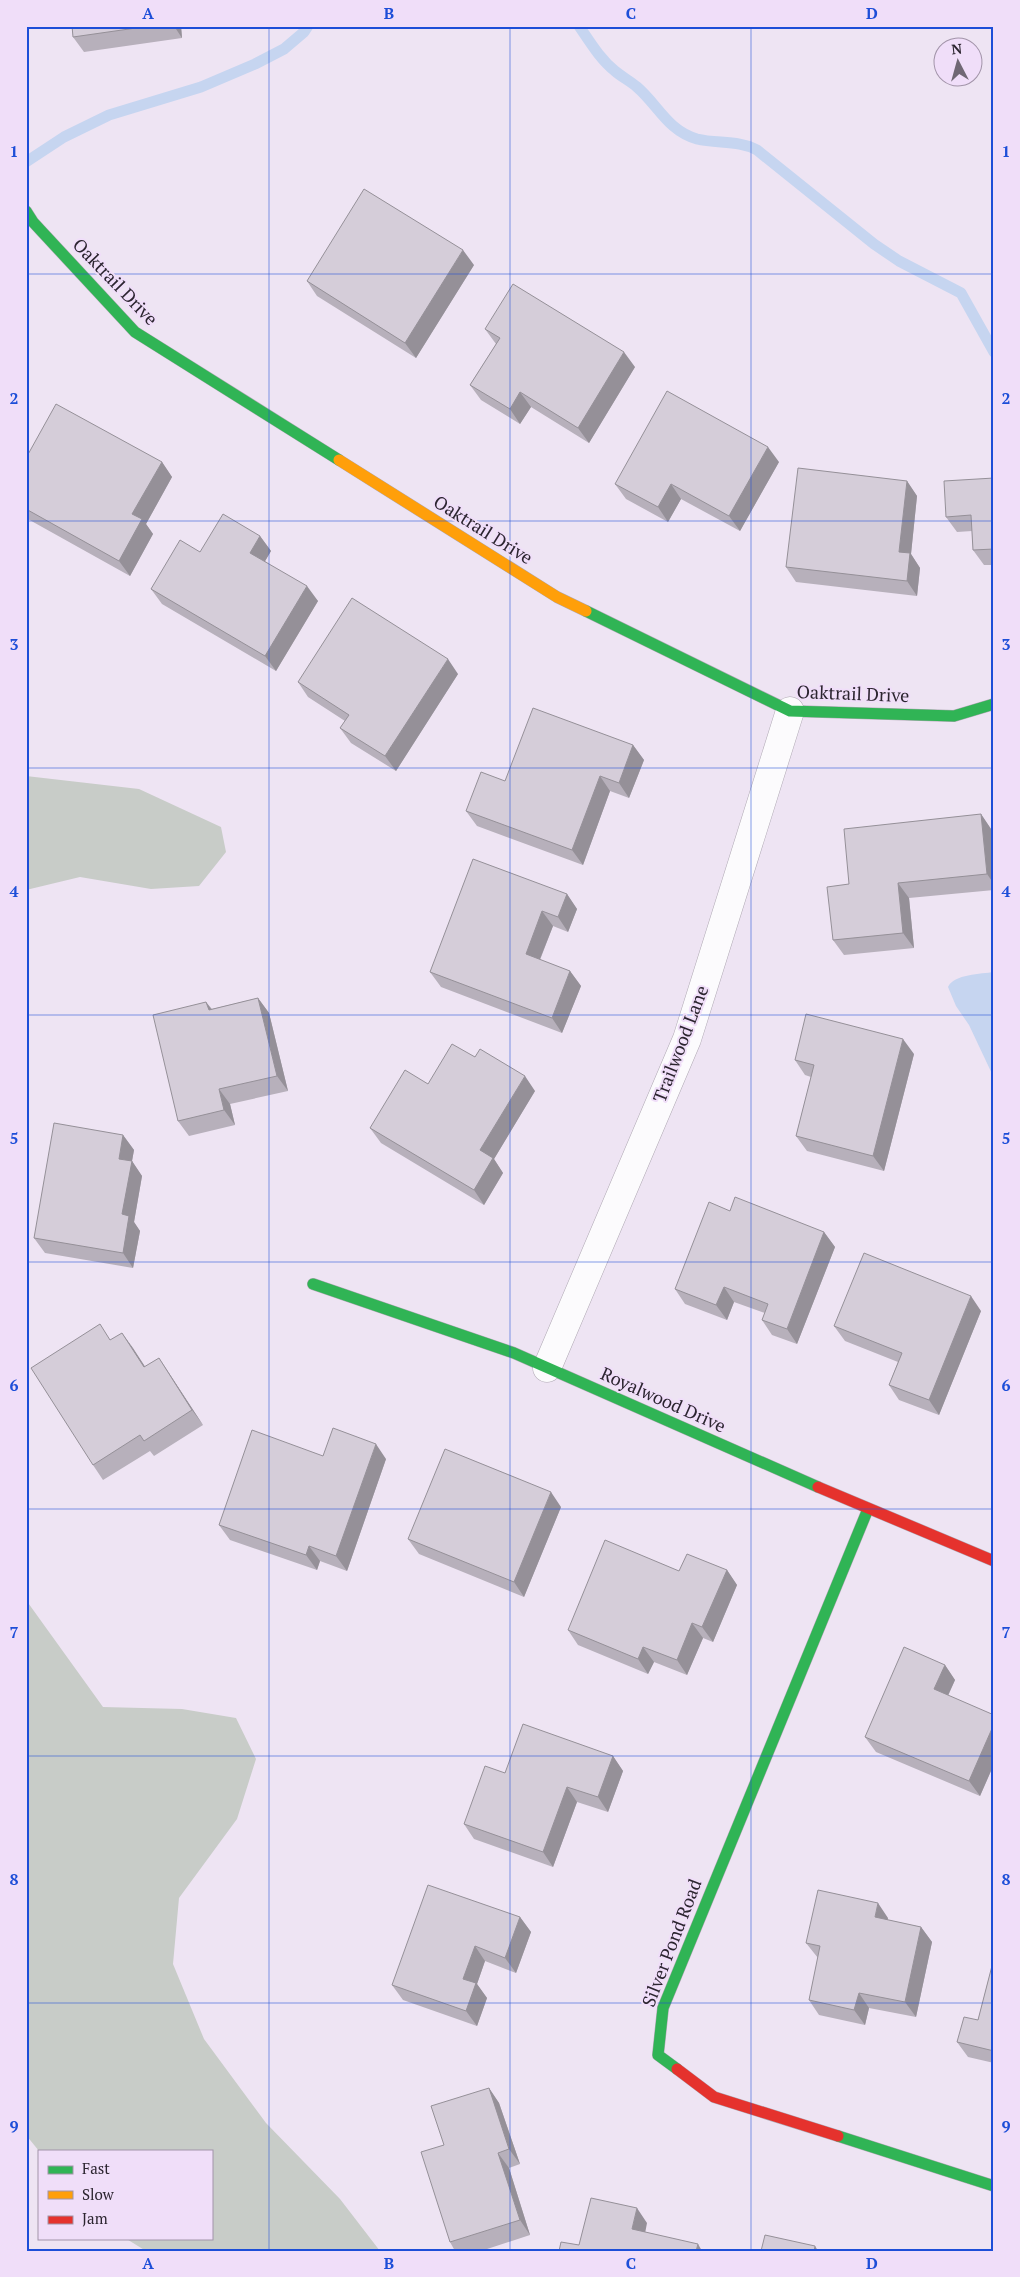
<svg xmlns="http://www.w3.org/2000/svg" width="1020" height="2277" font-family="'PT Serif',serif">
	<rect width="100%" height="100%" fill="#eee4f3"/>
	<path fill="#c8ccc8" d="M 26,776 L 139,789 L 221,827 L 226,852 L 199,886 L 151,889 L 80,877 L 26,890 Z
		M 26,1600 L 103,1707 L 182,1709 L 236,1718 L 256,1759 L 237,1819 L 179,1898 L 173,1964 L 204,2039 L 266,2123 L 340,2199 L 380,2251 L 146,2251 L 125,2238 L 211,2238 L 211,2151 L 39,2151 L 26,2135 Z"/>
	<path fill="#c6d5f0" d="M 994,972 L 994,1078 L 969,1025 L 956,1006 L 948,987 C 954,974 981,974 994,972 Z"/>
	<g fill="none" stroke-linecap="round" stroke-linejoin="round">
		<path stroke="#c6d5f0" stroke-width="11" d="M 579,26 C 590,42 600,59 615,71 C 622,77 630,81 637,87 C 658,105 668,131 697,139 C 717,144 739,140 757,150 L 874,244 L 899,261 L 961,293 L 994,352
			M 26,162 L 64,137 L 109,115 L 201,87 L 255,64 L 284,49 L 304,32 L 308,26"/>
		<g stroke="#afa8b3" stroke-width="29">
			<path id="street" d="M 547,1368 L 687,1039 L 790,711"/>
		</g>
		<g stroke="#afa8b3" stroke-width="12">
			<path id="fast" d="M 26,211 L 33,222 L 135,332 L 339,460
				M 586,611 L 790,711 L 954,716 L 994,704
				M 313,1284 L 514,1353 L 818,1487
				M 677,2069 L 658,2055 L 663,2008 L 868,1509
				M 838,2136 L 994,2186"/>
		</g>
		<g stroke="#afa8b3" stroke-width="12">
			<path id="slow" d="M 339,460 L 557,597 L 586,611"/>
		</g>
		<g stroke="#afa8b3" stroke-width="12">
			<path id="jam" d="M 818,1487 L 994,1561
				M 677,2069 L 714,2097 L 838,2136"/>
		</g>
		<use href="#street" stroke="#fcfbfd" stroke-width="28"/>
		<use href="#fast" stroke="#30b455" stroke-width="11"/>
		<use href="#slow" stroke="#ff9f0a" stroke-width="11"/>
		<use href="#jam" stroke="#e5322d" stroke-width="11"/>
	</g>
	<path fill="#b7b0bb" d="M 72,26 L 181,26 L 182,38 L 84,52 L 73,37 Z
		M 474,265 L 416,358 L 317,296 L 307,281 Z
		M 485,329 L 635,367 L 589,443 L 531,407 L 520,424 L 481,400 L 470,385 L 496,344 Z
		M 26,458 L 162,462 L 172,477 L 146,524 L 153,534 L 130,576 L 26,518 Z
		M 779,462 L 740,531 L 681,499 L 668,522 L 626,499 L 615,484 Z
		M 994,478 L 994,565 L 984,565 L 973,550 L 972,531 L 957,532 L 946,517 Z
		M 907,481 L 917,496 L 911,554 L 920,568 L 917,596 L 796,582 L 786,567 Z
		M 260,536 L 271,551 L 265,561 L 318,601 L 276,671 L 162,604 L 151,589 L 200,552 Z
		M 458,674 L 396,771 L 351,743 L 340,728 L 345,721 L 308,697 L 298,682 Z
		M 633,745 L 644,760 L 629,798 L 610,791 L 583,865 L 477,826 L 466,811 L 505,781 Z
		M 981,814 L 991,829 L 994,854 L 994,890 L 909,898 L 914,948 L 844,955 L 833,940 L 849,884 Z
		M 567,894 L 577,909 L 568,932 L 553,926 L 540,960 L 570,971 L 581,986 L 562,1033 L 441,987 L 430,972 Z
		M 258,998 L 269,1013 L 288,1091 L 230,1104 L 235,1125 L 189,1136 L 178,1121 L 206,1002 L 212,1009 Z
		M 914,1054 L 884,1171 L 807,1151 L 796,1136 L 811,1077 L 805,1075 L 795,1060 Z
		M 428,1084 L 535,1091 L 494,1159 L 503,1173 L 484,1205 L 381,1143 L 370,1128 Z
		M 123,1135 L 134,1150 L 132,1161 L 142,1176 L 134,1222 L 140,1231 L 133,1268 L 45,1253 L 34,1238 Z
		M 730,1211 L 824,1232 L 835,1247 L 797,1344 L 772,1335 L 762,1320 L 765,1313 L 734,1302 L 727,1320 L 685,1304 L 675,1289 Z
		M 981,1311 L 939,1415 L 899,1400 L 889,1385 L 898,1362 L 845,1341 L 834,1326 Z
		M 122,1333 L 145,1367 L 159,1358 L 203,1425 L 154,1456 L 150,1451 L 103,1480 L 93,1465 L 111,1340 Z
		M 323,1456 L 386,1459 L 347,1571 L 320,1561 L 317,1570 L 230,1540 L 219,1525 Z
		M 561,1507 L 524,1597 L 419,1554 L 408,1539 Z
		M 727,1570 L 737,1585 L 713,1642 L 703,1638 L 687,1675 L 654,1662 L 648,1674 L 578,1645 L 568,1630 L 679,1571 Z
		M 945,1665 L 955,1680 L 948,1696 L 994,1724 L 994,1764 L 980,1796 L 876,1752 L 865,1737 Z
		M 613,1756 L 623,1771 L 608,1812 L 577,1802 L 553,1867 L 474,1839 L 464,1824 L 505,1773 Z
		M 520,1917 L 531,1932 L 516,1973 L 485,1961 L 477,1984 L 487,1998 L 477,2026 L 403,2000 L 392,1985 Z
		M 888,1918 L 888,1920 L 921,1927 L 932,1942 L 916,2017 L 869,2008 L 865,2025 L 819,2015 L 809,2000 L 818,1958 L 806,1943 Z
		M 994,1958 L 994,2063 L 968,2057 L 957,2042 L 978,2020 Z
		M 489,2088 L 499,2103 L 520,2164 L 509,2168 L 530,2235 L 481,2251 L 455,2251 L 450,2242 L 444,2145 Z"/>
	<path fill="#959098" d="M 174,26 L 181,26 L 182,38 Z
		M 463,250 L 474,265 L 416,358 L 405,343 Z
		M 624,352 L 635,367 L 589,443 L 578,428 Z
		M 520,392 L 531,407 L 520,424 L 510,409 Z
		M 768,447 L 779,462 L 740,531 L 729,516 Z
		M 162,462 L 172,477 L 146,524 L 153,534 L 130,576 L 119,561 L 132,514 Z
		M 907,481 L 917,496 L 911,554 L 920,568 L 917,596 L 907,581 L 899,552 Z
		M 671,484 L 681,499 L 668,522 L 658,507 Z
		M 260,536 L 271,551 L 261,568 L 250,553 Z
		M 307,586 L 318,601 L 276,671 L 265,656 Z
		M 448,659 L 458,674 L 396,771 L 385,756 Z
		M 633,745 L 644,760 L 629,798 L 619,783 Z
		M 600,776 L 610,791 L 583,865 L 572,850 Z
		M 981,814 L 991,829 L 994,854 L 994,884 L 987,874 Z
		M 898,883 L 909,898 L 914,948 L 903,933 Z
		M 567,894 L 577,909 L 568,932 L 558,917 Z
		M 542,911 L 553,926 L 536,969 L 526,954 Z
		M 570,971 L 581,986 L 562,1033 L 552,1018 Z
		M 258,998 L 269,1013 L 288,1091 L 277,1076 Z
		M 206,1002 L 217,1017 L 209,1010 Z
		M 903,1039 L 914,1054 L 884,1171 L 873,1156 Z
		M 525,1076 L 535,1091 L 494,1159 L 503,1173 L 484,1205 L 474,1190 L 480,1150 Z
		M 219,1089 L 230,1104 L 235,1125 L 224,1110 Z
		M 123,1135 L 134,1150 L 132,1161 L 142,1176 L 134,1222 L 140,1231 L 133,1268 L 123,1253 L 119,1159 Z
		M 824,1232 L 835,1247 L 797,1344 L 787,1329 Z
		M 724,1287 L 734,1302 L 727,1320 L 716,1305 Z
		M 971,1296 L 981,1311 L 939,1415 L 929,1400 Z
		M 122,1333 L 133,1348 L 155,1382 L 144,1367 Z
		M 159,1358 L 169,1373 L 203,1425 L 192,1410 Z
		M 376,1444 L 386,1459 L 347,1571 L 336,1556 Z
		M 551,1492 L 561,1507 L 524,1597 L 514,1582 Z
		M 309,1546 L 320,1561 L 317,1570 L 306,1555 Z
		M 727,1570 L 737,1585 L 713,1642 L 702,1627 Z
		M 692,1623 L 703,1638 L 687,1675 L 677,1660 Z
		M 643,1647 L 654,1662 L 648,1674 L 638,1659 Z
		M 945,1665 L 955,1680 L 944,1704 L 934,1689 Z
		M 994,1724 L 994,1764 L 980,1796 L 969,1781 Z
		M 613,1756 L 623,1771 L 608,1812 L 598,1797 Z
		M 567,1787 L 577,1802 L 553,1867 L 543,1852 Z
		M 878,1903 L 888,1918 L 885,1932 L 875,1917 Z
		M 520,1917 L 531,1932 L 516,1973 L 505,1958 Z
		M 921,1927 L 932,1942 L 916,2017 L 905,2002 Z
		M 475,1946 L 485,1961 L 477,1984 L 487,1998 L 477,2026 L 466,2011 L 463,1979 Z
		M 859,1993 L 869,2008 L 865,2025 L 854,2010 Z
		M 489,2088 L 499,2103 L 520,2164 L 509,2149 Z
		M 498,2153 L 509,2168 L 530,2235 L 520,2220 Z
		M 637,2208 L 647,2223 L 643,2244 L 632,2229 Z
		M 698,2244 L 702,2251 L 696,2251 Z
		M 815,2246 L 818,2251 L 814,2251 Z"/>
	<path fill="#d5cdd9" stroke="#959098" d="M 72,26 L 150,26 L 73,37 Z
		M 364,189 L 463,250 L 405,343 L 307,281 Z
		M 513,284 L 624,352 L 578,428 L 520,392 L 510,409 L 470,385 L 500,338 L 485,329 Z
		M 667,391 L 768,447 L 729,516 L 671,484 L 658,507 L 615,484 Z
		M 56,404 L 162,462 L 132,514 L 142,519 L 119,561 L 26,509 L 26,458 Z
		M 798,468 L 907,481 L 899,552 L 910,553 L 907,581 L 786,567 Z
		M 994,478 L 994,549 L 973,550 L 971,515 L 946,517 L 944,481 Z
		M 223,514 L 260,536 L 250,553 L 307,586 L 265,656 L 151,589 L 180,540 L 200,552 Z
		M 352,598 L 448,659 L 385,756 L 340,728 L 349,715 L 298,682 Z
		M 533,708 L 633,745 L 619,783 L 600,776 L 572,850 L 466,811 L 481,772 L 505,781 Z
		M 981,814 L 987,874 L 898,883 L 903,933 L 833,940 L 827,887 L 849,884 L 844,829 Z
		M 473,859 L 567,894 L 558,917 L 542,911 L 526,954 L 570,971 L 552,1018 L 430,972 Z
		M 258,998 L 277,1076 L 219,1089 L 224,1110 L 178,1121 L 153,1015 L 206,1002 L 209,1010 Z
		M 806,1014 L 903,1039 L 873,1156 L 796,1136 L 814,1065 L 795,1060 Z
		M 452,1044 L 475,1057 L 480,1049 L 525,1076 L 480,1150 L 493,1158 L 474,1190 L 370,1128 L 405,1070 L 428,1084 Z
		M 54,1123 L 123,1135 L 119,1159 L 132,1161 L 122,1214 L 129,1216 L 123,1253 L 34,1238 Z
		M 735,1197 L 824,1232 L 787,1329 L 762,1320 L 768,1304 L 724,1287 L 716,1305 L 675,1289 L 709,1202 L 730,1211 Z
		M 864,1253 L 971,1296 L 929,1400 L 889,1385 L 902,1353 L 834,1326 Z
		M 100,1324 L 110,1340 L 122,1333 L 144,1367 L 159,1358 L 192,1410 L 144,1441 L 140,1435 L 93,1465 L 31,1368 Z
		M 333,1428 L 376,1444 L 336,1556 L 309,1546 L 306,1555 L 219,1525 L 252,1430 L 323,1456 Z
		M 445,1449 L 551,1492 L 514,1582 L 408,1539 Z
		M 605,1540 L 679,1571 L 687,1554 L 727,1570 L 702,1627 L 692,1623 L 677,1660 L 643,1647 L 638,1659 L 568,1630 Z
		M 904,1647 L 945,1665 L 934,1689 L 994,1715 L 994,1724 L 969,1781 L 865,1737 Z
		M 523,1724 L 613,1756 L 598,1797 L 567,1787 L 543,1852 L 464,1824 L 485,1766 L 505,1773 Z
		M 428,1885 L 520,1917 L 505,1958 L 475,1946 L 463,1979 L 476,1983 L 466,2011 L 392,1985 Z
		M 818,1890 L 878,1903 L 875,1917 L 921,1927 L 905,2002 L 859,1993 L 854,2010 L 809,2000 L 820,1946 L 806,1943 Z
		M 994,1958 L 994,2051 L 957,2042 L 964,2017 L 978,2020 Z
		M 489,2088 L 509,2149 L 498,2153 L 520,2220 L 450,2242 L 421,2152 L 444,2145 L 431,2106 Z
		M 591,2198 L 637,2208 L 632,2229 L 698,2244 L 696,2251 L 559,2251 L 561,2242 L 579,2245 Z
		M 765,2235 L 815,2246 L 814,2251 L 761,2251 Z"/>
	<path fill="none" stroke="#1d4ed8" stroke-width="1" stroke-opacity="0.55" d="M 269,26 L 269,2251M 510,26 L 510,2251M 751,26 L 751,2251M 26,274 L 994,274M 26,521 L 994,521M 26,768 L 994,768M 26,1015 L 994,1015M 26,1262 L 994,1262M 26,1509 L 994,1509M 26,1756 L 994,1756M 26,2003 L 994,2003"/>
	<g text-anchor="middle" stroke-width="4" stroke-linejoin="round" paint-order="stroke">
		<g font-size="18" fill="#2c2530" stroke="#f0def9">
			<text transform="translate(115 282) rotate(46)" y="6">Oaktrail Drive</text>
			<text transform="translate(483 530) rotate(32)" y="6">Oaktrail Drive</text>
			<text transform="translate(853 694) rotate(2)" y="6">Oaktrail Drive</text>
			<text transform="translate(681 1044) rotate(-69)" y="6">Trailwood Lane</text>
			<text transform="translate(663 1400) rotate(24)" y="6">Royalwood Drive</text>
			<text transform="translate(672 1943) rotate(-69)" y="6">Silver Pond Road</text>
		</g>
	</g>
	<rect width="1020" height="2277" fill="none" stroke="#f0def9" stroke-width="55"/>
	<rect x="38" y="2150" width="175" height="90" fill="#f0def9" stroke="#a294a9"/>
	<rect x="48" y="2166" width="25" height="8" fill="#30b455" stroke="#a294a9"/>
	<text x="82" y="2174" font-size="15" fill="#2c2530">Fast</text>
	<rect x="48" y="2191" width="25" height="8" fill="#ff9f0a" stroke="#a294a9"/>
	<text x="82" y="2200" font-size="15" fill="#2c2530">Slow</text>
	<rect x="48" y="2216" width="25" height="8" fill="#e5322d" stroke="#a294a9"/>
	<text x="82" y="2224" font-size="15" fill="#2c2530">Jam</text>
	<g transform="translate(958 62) rotate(354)"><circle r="24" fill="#f0def9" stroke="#a294a9"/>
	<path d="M0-4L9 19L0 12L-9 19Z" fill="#706874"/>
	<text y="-8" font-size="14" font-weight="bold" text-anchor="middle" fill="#2c2530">N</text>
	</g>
	<rect x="28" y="28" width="964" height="2222" fill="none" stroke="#1d4ed8" stroke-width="2"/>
	<g font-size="16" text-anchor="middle" font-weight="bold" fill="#1d4ed8">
		<text x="148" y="19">A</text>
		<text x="389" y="19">B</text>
		<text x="631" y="19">C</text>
		<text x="872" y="19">D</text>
		<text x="14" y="157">1</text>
		<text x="1006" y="157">1</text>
		<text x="14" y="404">2</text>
		<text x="1006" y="404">2</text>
		<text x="14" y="650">3</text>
		<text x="1006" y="650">3</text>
		<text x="14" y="897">4</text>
		<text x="1006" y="897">4</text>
		<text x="14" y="1144">5</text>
		<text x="1006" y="1144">5</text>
		<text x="14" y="1391">6</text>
		<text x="1006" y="1391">6</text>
		<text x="14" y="1638">7</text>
		<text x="1006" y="1638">7</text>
		<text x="14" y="1885">8</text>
		<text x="1006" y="1885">8</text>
		<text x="14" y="2132">9</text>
		<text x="1006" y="2132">9</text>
		<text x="148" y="2269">A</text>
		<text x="389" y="2269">B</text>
		<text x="631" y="2269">C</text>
		<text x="872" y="2269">D</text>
	</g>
</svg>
